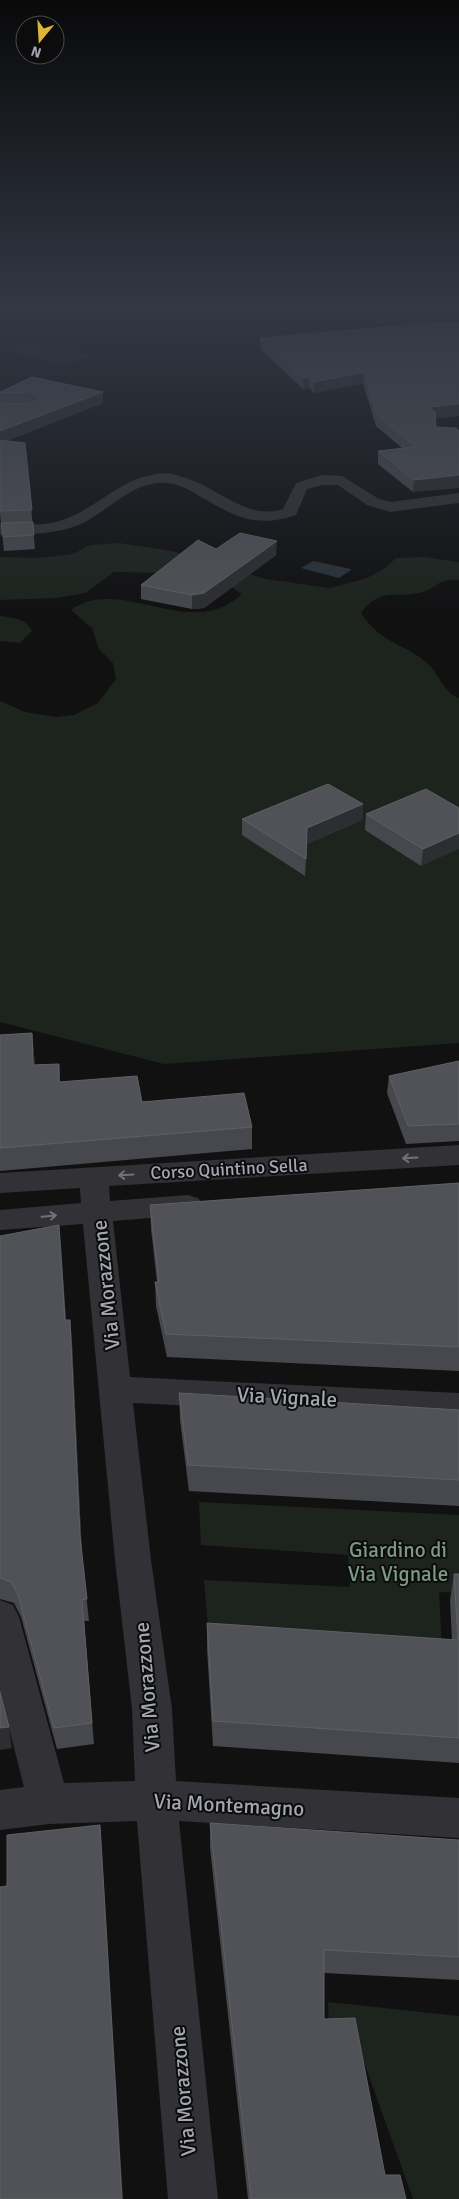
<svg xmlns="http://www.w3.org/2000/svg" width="459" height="2199" font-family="Signika,sans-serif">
	<rect width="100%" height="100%" fill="#111112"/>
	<path fill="#1d241e" d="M 28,341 L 92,355 L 66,365 L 1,350 Z
		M 119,543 L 172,551 L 266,579 L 330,588 L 367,578 L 384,569 L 396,558 L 425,557 L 459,562 L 459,580 C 437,578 438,588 422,592 C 395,600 382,585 361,613 C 382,646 410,644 431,667 C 440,678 445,693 459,698 L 459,1043 L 164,1064 L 0,1022 L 0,701 L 25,712 L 57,717 L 74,715 L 98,703 L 116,679 L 113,663 L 99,649 L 92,628 L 71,610 C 121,574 190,643 242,594 L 233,588 L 169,573 L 114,572 L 85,593 L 56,598 L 0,600 L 0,557 L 39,558 L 73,554 L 90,545 Z
		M 0,616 C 13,618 26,618 32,631 L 20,643 L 0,641 Z
		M 199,1502 L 459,1515 L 459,1593 L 439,1592 L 442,1648 L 209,1638 L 204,1580 L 350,1587 L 348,1555 L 201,1545 Z
		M 328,2002 L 459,2016 L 459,2199 L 413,2199 L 354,2034 L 329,2034 Z"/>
	<path fill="#2c3239" d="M 313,561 L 351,569 L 351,570 L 339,578 L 301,568 Z"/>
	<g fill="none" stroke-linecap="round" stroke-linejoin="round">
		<path fill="#323236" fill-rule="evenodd" d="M 168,473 C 180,476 190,479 201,484 C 228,497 252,519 283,509 L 296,483 L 322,475 L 342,476 L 379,499 L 391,502 L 459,493 L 459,503 L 390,512 L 367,505 L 338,485 L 323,485 L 307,489 L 296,515 C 254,529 235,516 199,496 C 190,490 179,484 167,483 C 132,479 106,515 76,526 C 51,535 25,534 0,535 L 0,525 C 21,524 45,527 65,519 C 103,505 123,474 168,473 Z
			M 459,1145 L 459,1165 L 109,1186 L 110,1201 L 188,1195 L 198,1198 L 203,1205 L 198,1212 L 188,1215 L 113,1221 L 130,1377 L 459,1393 L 459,1419 L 133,1403 L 151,1560 L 172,1709 L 176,1781 L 459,1798 L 459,1838 L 179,1821 L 218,2199 L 168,2199 L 137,1821 L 49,1824 L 0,1830 L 0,1790 L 24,1787 L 0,1692 L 0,1600 L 13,1605 L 19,1617 L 64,1783 L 135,1781 L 132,1709 L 115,1560 L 83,1224 L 0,1230 L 0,1210 L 81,1203 L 80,1188 L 0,1193 L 0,1173 Z"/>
	</g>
	<path fill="#47484d" d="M 459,322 L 459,416 L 435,418 L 413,492 L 378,464 L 378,451 L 402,448 L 376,426 L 363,383 L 314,393 L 309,388 L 303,389 L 260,349 L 260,338 Z
		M 0,392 L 103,392 L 103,403 L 6,441 L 25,443 L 35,549 L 4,551 L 0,513 Z
		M 216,549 L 276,555 L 204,608 L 192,609 L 141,599 L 141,585 Z
		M 363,804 L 362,820 L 307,844 L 305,876 L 242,835 L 242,819 Z
		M 459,808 L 421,866 L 365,830 L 366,814 Z
		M 32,1033 L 35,1065 L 59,1064 L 60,1082 L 252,1127 L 252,1149 L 0,1171 L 0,1035 Z
		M 459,1061 L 459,1141 L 406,1144 L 387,1093 L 389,1076 Z
		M 459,1183 L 459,1371 L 167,1357 L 156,1306 L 155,1282 L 157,1282 L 151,1229 L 150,1205 Z
		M 0,1236 L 61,1247 L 66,1320 L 70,1320 L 72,1342 L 82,1556 L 89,1621 L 84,1621 L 94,1744 L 57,1749 L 21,1617 L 14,1603 L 0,1599 Z
		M 179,1393 L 459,1410 L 459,1506 L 189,1491 L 180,1420 Z
		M 454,1574 L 459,1574 L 459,1763 L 213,1746 L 207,1649 L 207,1623 L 452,1640 L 450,1600 Z
		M 210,1823 L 459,1840 L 459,1980 L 324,1973 L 324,2019 L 385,2175 L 406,2199 L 248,2199 L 210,1848 Z"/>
	<path fill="#2d2e31" d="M 364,372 L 363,383 L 314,393 L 314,382 Z
		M 309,377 L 309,388 L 303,389 L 303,378 Z
		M 103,392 L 103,403 L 0,443 L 0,431 Z
		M 459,404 L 459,416 L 428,419 L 429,407 Z
		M 459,475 L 459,488 L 413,492 L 414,480 Z
		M 277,541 L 276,555 L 204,608 L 192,609 L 192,595 Z
		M 363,804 L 362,820 L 307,844 L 305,876 L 307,828 Z
		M 459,833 L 459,849 L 421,866 L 423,849 Z
		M 32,1033 L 34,1055 L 35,1087 L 33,1065 Z
		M 59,1225 L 61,1247 L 67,1342 L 65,1320 Z
		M 70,1320 L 72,1342 L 82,1558 L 80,1536 Z
		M 82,1600 L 84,1621 L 94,1744 L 92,1723 Z
		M 9,1727 L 12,1748 L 0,1750 L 0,1728 Z
		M 100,1825 L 102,1850 L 123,2199 L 122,2199 Z"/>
	<path fill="#515257" stroke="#5e6065" d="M 444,322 L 459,322 L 459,404 L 429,407 L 435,412 L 436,427 L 456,428 L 459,431 L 459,475 L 414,480 L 378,451 L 415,447 L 377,414 L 364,372 L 314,382 L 309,377 L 303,378 L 260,338 Z
		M 32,377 L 103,392 L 0,431 L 0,404 L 35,403 L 39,399 L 37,394 L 31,392 L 0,393 L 0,392 Z
		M 0,440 L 25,443 L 32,510 L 0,511 Z
		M 33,522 L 34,535 L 3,537 L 1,523 Z
		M 240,533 L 277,541 L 204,593 L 192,595 L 141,585 L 198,540 L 216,549 Z
		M 328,784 L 363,804 L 307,828 L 306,859 L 242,819 Z
		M 426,789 L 459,808 L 459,833 L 423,849 L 366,814 Z
		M 32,1033 L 33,1065 L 59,1064 L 59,1082 L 137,1076 L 142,1102 L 244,1093 L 252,1127 L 0,1148 L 0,1035 Z
		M 459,1061 L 459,1124 L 408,1126 L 389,1076 Z
		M 459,1183 L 459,1347 L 166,1334 L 155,1282 L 159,1282 L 150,1205 Z
		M 59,1225 L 65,1320 L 70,1320 L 80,1536 L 87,1599 L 82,1600 L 92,1723 L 54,1728 L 18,1595 L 11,1582 L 0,1578 L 0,1236 Z
		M 179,1393 L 459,1410 L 459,1480 L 188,1465 Z
		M 454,1574 L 459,1574 L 459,1738 L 213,1721 L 207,1623 L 458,1640 Z
		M 0,1692 L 9,1727 L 0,1728 Z
		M 210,1823 L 459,1840 L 459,1957 L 324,1950 L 324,2019 L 355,2018 L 385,2175 L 400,2175 L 406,2199 L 251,2199 Z
		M 100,1825 L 122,2199 L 0,2199 L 0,1887 L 7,1886 L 7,1835 Z"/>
	<defs><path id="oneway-shaft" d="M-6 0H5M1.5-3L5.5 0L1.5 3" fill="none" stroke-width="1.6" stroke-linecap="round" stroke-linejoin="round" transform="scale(1.25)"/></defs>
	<g stroke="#70727a">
		<use href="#oneway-shaft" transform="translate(410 1158) rotate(177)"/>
		<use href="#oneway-shaft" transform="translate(126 1175) rotate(177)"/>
		<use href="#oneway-shaft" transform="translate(49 1216) rotate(-5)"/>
	</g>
	<linearGradient id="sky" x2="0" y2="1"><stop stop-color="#09090a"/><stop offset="0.5" stop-color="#323844"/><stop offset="1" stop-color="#323844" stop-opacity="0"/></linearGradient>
	<rect width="459" height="614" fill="url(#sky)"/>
	<g text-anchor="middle" stroke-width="4" stroke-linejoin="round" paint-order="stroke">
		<g font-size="18" fill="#a3a7b1" stroke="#0c0c0d">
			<text transform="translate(229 1169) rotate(-3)" y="6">Corso Quintino Sella</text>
		</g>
		<g font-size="21" fill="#a3a7b1" stroke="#0c0c0d">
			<text transform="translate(106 1285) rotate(-96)" y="7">Via Morazzone</text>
			<text transform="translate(287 1397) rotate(3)" y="7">Via Vignale</text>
			<text transform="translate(147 1687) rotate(-95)" y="7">Via Morazzone</text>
			<text transform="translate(229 1805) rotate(3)" y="7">Via Montemagno</text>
			<text transform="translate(183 2091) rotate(-95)" y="7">Via Morazzone</text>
		</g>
		<g font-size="21" fill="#7c9a80" stroke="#0c0c0d">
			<text x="398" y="1557">Giardino di<tspan x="398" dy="24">Via Vignale</tspan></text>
		</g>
	</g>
	<g transform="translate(40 40) rotate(198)"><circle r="24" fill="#0c0c0d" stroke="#484a4f"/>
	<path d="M0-4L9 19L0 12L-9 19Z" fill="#deb43d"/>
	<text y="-8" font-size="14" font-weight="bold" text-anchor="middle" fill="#a3a7b1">N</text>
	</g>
</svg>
